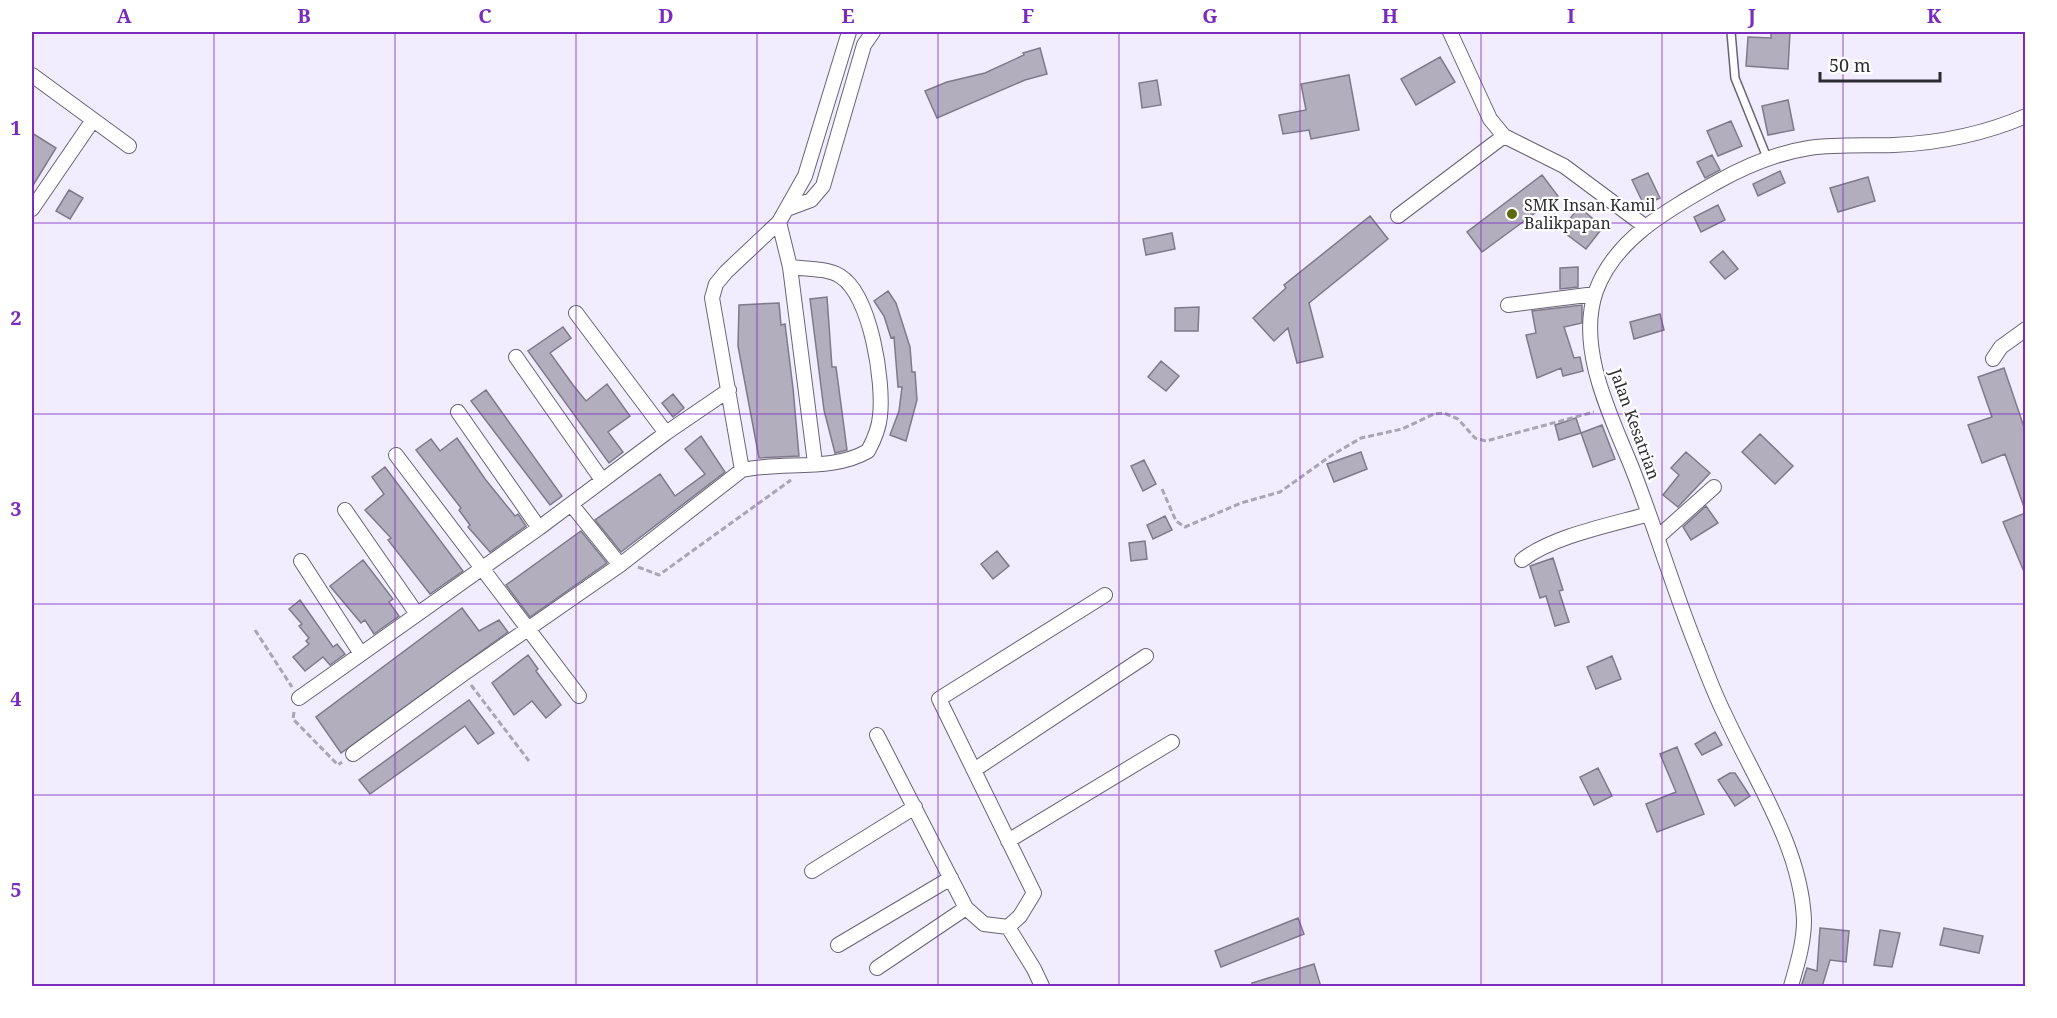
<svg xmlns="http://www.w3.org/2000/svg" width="2057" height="1018" font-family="'Noto Serif',serif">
	<rect width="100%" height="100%" fill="#f1edff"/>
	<path fill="#b2aebe" stroke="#7f7a8a" stroke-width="1.5" d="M 1771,32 L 1790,32 L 1788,69 L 1746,66 L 1748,37 L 1771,38 Z
		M 1040,48 L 1047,74 L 1025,80 L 937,118 L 925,91 L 947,82 L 985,73 L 1024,55 L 1023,53 Z
		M 1440,57 L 1455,82 L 1416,105 L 1401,79 Z
		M 1349,75 L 1359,130 L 1311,139 L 1309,130 L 1283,134 L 1279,115 L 1306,110 L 1301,84 Z
		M 1157,80 L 1161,105 L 1142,108 L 1139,83 Z
		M 1788,100 L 1794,130 L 1768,135 L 1762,106 Z
		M 1731,121 L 1742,146 L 1718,156 L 1707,131 Z
		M 32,133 L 56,148 L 32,187 Z
		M 1712,155 L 1720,170 L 1705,178 L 1697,162 Z
		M 1780,171 L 1785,183 L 1758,196 L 1753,184 Z
		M 1648,173 L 1660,198 L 1644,205 L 1632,180 Z
		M 1542,175 L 1558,196 L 1482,252 L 1467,232 Z
		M 1868,177 L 1875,201 L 1838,212 L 1830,188 Z
		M 69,190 L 83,198 L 70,219 L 56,211 Z
		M 1718,205 L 1725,220 L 1701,232 L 1694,217 Z
		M 1579,207 L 1603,227 L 1586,249 L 1561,230 Z
		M 1370,216 L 1388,239 L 1309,303 L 1323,357 L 1297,363 L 1288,328 L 1274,341 L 1253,318 L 1286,288 L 1284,285 Z
		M 1172,233 L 1175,249 L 1146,255 L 1143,239 Z
		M 1723,251 L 1738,269 L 1725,279 L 1710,262 Z
		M 1578,267 L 1578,287 L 1560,289 L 1560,268 Z
		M 888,291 L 896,303 L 910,347 L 912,372 L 915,372 L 917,400 L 906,441 L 890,435 L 899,411 L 902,387 L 898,387 L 894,337 L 891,338 L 884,316 L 874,301 Z
		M 827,297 L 832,367 L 836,367 L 847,450 L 835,453 L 824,410 L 810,299 Z
		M 779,303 L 781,325 L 785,324 L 793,388 L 799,456 L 759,458 L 738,346 L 739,305 Z
		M 1582,305 L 1582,323 L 1564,327 L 1574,358 L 1580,357 L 1583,371 L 1563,376 L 1561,368 L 1537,378 L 1526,335 L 1536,333 L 1532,311 Z
		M 1199,307 L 1198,331 L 1175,331 L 1175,308 Z
		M 1660,314 L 1664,330 L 1634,339 L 1630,322 Z
		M 563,327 L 571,338 L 550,353 L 573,385 L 586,401 L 607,384 L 630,416 L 608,432 L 623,452 L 609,463 L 528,351 Z
		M 1161,361 L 1179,376 L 1166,391 L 1148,377 Z
		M 2004,368 L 2025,430 L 2024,507 L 2005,454 L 1982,463 L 1968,425 L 1992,417 L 1978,377 Z
		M 486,390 L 562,496 L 550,505 L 471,401 Z
		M 673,394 L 684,408 L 673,417 L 662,403 Z
		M 1576,418 L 1581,433 L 1559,440 L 1555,425 Z
		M 1602,425 L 1615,459 L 1593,467 L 1581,433 Z
		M 1760,434 L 1793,466 L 1775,484 L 1742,452 Z
		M 701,436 L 725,472 L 621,552 L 595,520 L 660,474 L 675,496 L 705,474 L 685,449 Z
		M 457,438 L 485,479 L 515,516 L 518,514 L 526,526 L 490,552 L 468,527 L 470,525 L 459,510 L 461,508 L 416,450 L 431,439 L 440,451 Z
		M 1361,452 L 1367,469 L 1334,482 L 1327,464 Z
		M 1686,452 L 1710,473 L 1678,507 L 1663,495 L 1679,475 L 1671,468 Z
		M 1144,460 L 1156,484 L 1143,491 L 1131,466 Z
		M 385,467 L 463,571 L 430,594 L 388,540 L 391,538 L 365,510 L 384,494 L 372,477 Z
		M 1706,506 L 1718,523 L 1691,540 L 1683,527 Z
		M 2025,513 L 2025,574 L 2003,522 Z
		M 1165,516 L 1172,530 L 1153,539 L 1147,525 Z
		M 581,531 L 607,563 L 530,617 L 506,585 Z
		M 1145,541 L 1147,559 L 1131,561 L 1129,543 Z
		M 997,551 L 1009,566 L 993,579 L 981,564 Z
		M 1553,558 L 1563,590 L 1559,591 L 1569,622 L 1555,626 L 1546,596 L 1540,598 L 1530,566 Z
		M 363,560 L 393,599 L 389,602 L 399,616 L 374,634 L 365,620 L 361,623 L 330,586 Z
		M 300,600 L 333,647 L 337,644 L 345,654 L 330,665 L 323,657 L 305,671 L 293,657 L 309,644 L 306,641 L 309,638 L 299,626 L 302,624 L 289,609 Z
		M 462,608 L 479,631 L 499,620 L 508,632 L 341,753 L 316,717 Z
		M 528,655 L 538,669 L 536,671 L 561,705 L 546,718 L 532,701 L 514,715 L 492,683 Z
		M 1612,656 L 1621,679 L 1596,689 L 1587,667 Z
		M 469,700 L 494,733 L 478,744 L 465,726 L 370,794 L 359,780 Z
		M 1715,732 L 1722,745 L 1702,755 L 1695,744 Z
		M 1677,747 L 1704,814 L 1657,832 L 1646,804 L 1676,792 L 1660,754 Z
		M 1598,768 L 1612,796 L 1594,805 L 1580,777 Z
		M 1730,773 L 1735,773 L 1750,796 L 1735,806 L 1718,780 Z
		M 1298,918 L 1304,934 L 1221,967 L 1215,951 Z
		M 1820,928 L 1849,931 L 1846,962 L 1830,960 L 1822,987 L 1801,987 L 1807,968 L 1817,971 Z
		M 1944,928 L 1983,936 L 1979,953 L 1940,945 Z
		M 1880,930 L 1900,933 L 1892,967 L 1874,965 Z
		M 1314,964 L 1321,987 L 1252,987 L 1252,983 Z"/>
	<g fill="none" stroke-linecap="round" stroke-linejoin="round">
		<g stroke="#686473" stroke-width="10">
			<path id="service" d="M 1731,32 L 1735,78 L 1768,160"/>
		</g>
		<g stroke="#686473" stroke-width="16">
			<path id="minor" d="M 1450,32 L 1490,119 L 1504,136
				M 32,75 L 129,146
				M 32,209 L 93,120
				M 787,209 L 811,200 L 823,186 L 864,45 L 873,32
				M 1398,216 L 1504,136 L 1564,166 L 1646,227
				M 779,222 L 790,267 L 815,463
				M 1508,305 L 1595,294
				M 576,313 L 666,433
				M 516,357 L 602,480
				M 1993,359 L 2001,347 L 2026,329
				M 458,412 L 539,528
				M 396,455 L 579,696
				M 742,470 L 712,298 L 716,284 L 726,272 L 779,222 L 805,176 L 849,32
				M 571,504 L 620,565 L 742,470 C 783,461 832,472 868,451 C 874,440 879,428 880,416 C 884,382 871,295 840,276 C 827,268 806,269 790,267
				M 345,510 L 417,614
				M 1659,536 L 1714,487
				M 1522,560 C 1553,536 1610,525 1649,514
				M 301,561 L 361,654
				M 299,698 L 539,528 L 666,433 L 729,390
				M 877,735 L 966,908 L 984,924 L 1008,927
				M 353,754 L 463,674 L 620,565
				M 974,770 L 1146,656
				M 1008,841 L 1172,742
				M 812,871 L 915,807
				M 838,945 L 951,878
				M 877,968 L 966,908
				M 1042,986 L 1034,969 L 1008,927 L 1020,916 L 1034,893 L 939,699 L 1105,595
				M 1791,986 C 1797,965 1804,943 1804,920 C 1801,847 1754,779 1725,715 C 1715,695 1707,674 1699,653 C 1674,592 1656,529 1632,468 C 1611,416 1576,348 1596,291 C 1615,238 1671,208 1717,182 C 1744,167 1777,153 1809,148 C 1837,144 1866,146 1894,145 C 1940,143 1984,134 2026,116"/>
		</g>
		<path stroke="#a9a5b3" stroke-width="3" stroke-dasharray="6 3" stroke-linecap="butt" d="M 1162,489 L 1176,521 L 1185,527 L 1241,503 L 1280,492 L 1332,455 L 1361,438 L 1402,429 L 1434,414 L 1444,413 L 1458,419 L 1475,438 L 1486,441 L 1594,412
			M 638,567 L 659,575 L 791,480
			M 255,630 L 292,687
			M 471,685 L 529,761
			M 294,712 L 293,719 L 338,765 L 342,762"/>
		<use href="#service" stroke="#fff" stroke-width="7"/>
		<use href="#minor" stroke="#fff" stroke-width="14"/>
	</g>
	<path fill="none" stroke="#7b2cbf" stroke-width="1.5" stroke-opacity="0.55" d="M 214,32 L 214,986M 395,32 L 395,986M 576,32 L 576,986M 757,32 L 757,986M 938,32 L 938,986M 1119,32 L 1119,986M 1300,32 L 1300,986M 1481,32 L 1481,986M 1662,32 L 1662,986M 1843,32 L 1843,986M 32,223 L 2026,223M 32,414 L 2026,414M 32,604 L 2026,604M 32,795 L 2026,795"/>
	<circle fill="#5c690f" stroke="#fff" stroke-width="2" cx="1512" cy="214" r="6"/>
	<g text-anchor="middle" stroke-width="4.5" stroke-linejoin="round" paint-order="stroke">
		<g font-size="16" fill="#2d2b32" stroke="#fff" text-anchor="start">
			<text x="1524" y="211">SMK Insan Kamil<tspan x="1524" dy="18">Balikpapan</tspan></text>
		</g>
		<g font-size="16" fill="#2d2b32" stroke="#fff">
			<text transform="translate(1635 424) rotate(70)" y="6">Jalan Kesatrian</text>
		</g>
	</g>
	<rect width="2057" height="1018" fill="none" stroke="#ffffff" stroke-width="66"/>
	<path d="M1820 72v9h120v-9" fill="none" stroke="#2d2b32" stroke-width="3"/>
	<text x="1829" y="72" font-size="18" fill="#2d2b32" stroke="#ffffff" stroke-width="4.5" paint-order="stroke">50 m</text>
	<rect x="33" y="33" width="1991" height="952" fill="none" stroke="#7b2cbf" stroke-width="2"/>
	<g font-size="20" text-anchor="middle" font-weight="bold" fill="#7b2cbf">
		<text x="124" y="23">A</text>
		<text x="304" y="23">B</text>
		<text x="485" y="23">C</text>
		<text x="666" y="23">D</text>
		<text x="848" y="23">E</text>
		<text x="1028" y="23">F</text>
		<text x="1210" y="23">G</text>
		<text x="1390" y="23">H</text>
		<text x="1571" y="23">I</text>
		<text x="1752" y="23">J</text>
		<text x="1934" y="23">K</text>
		<text x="16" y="135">1</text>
		<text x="16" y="325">2</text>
		<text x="16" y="516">3</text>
		<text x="16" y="706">4</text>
		<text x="16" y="897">5</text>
	</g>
</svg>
